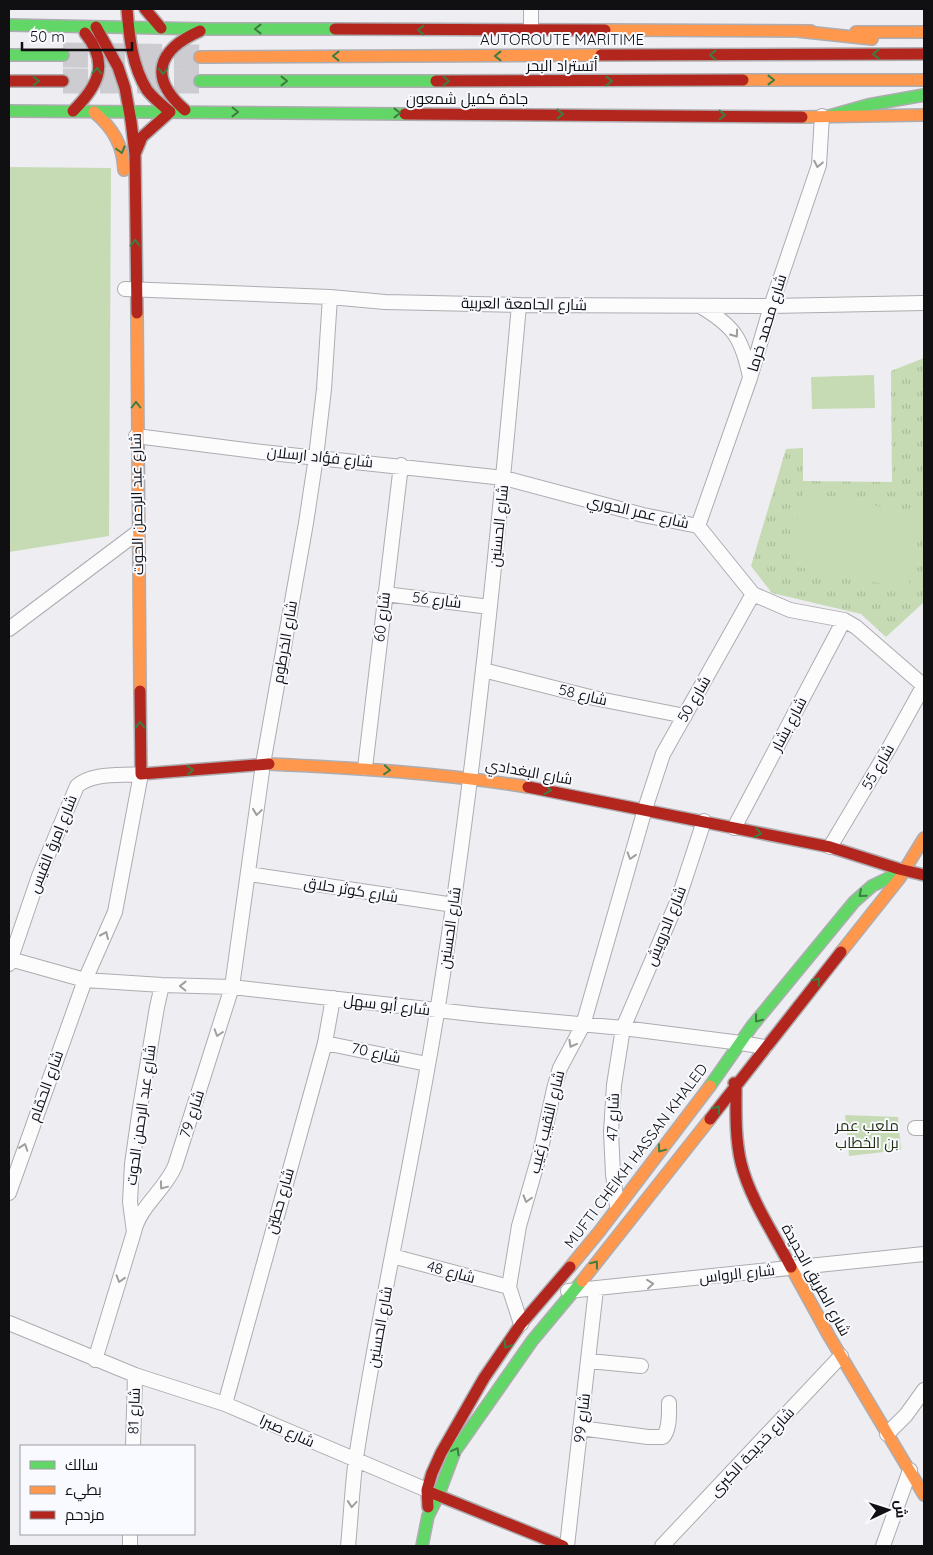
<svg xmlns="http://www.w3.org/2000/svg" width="933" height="1555" font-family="Quicksand,Cairo,sans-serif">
	<defs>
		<pattern id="grass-tufts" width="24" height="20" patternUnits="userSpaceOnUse" patternTransform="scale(1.25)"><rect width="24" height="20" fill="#c6dbb4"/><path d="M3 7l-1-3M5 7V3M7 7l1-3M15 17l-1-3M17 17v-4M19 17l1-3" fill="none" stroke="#a9bb9a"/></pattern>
	</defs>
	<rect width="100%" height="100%" fill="#ededf2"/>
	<path fill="url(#grass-tufts)" d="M 924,358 L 924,602 L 886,637 L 861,614 L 772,593 L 751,566 L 786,449 L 803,448 L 803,481 L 892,482 L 891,371 Z"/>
	<path fill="#c6dbb4" d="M 9,167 L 111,168 L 109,536 L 9,552 Z
		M 874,375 L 875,408 L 812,409 L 811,377 Z
		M 803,491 L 923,515 L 908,589 L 788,565 Z
		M 845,1115 L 898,1117 L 901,1150 L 849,1156 Z"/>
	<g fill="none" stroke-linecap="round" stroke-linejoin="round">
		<path stroke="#ccccd1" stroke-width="25" stroke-dasharray="25 12" stroke-linecap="butt" d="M 63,55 L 200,57
			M 63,81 L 200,81"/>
		<g stroke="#adadb1" stroke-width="16">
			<path id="street" d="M 531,9 L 531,31
				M 125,289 L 330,297 L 385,302 L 519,305 L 771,306 L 924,303
				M 700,306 C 734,326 742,338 750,377
				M 136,436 L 262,452 L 504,478 L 643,515 L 698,526 L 753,594 L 790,610 L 844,620 L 856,627 L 924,686
				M 698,526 L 750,378 L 771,306 L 819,165 L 822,116
				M 385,594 L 490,607
				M 9,629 L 138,532
				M 483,670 L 594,698 L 685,716
				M 365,768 L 401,465
				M 734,828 L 844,620
				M 830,847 L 888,750 L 924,685
				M 249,874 L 454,905
				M 10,959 L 85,980 L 162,985 L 232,987 L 481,1015 L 623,1028 L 741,1043 L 765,1047
				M 9,964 L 39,876 L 77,786 C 93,772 121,776 141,774 L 115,912 L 85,980 L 9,1193
				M 325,1043 L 427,1064
				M 915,1128 L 924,1128
				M 617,1206 L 613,1174 L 611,1132 L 614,1085 L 623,1028 L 678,900 L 704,821
				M 134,1232 C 139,1207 165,1190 175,1166 L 232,987 L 263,764 L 306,523 L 316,457 L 324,389 L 330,297
				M 392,1256 L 509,1287
				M 568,1291 L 924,1254
				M 9,1323 L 135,1375 L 225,1404 L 427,1490
				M 521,1324 L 509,1287 L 519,1226 L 540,1153 L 554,1089 L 560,1068 L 583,1025 L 645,809 L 663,754 L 753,594
				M 95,1360 L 134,1232 L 130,1202 L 132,1164 L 140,1108 L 157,1007 L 162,985
				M 589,1361 L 641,1366
				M 225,1404 L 325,1043 L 333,998
				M 580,1428 L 648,1437 L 663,1437 C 670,1429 669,1414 669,1403
				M 887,1434 L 906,1415 L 924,1390
				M 133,1446 L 135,1375
				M 130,1546 L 130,1534
				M 348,1546 C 351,1517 352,1487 356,1458 C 379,1307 414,1157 438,1006 C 475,774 498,539 519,305
				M 567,1546 L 596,1289
				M 662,1546 L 841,1356
				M 883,1546 L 910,1470"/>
		</g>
		<g stroke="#adadb1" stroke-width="14">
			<path id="fast" d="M 9,25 L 206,29 L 335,29
				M 9,55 L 63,55
				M 200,81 L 436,81
				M 9,111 L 405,114
				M 829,116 L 868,105 L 924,95
				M 710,1086 L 752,1026 L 854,902 L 872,886 L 903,871
				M 422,1546 L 428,1516 L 438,1496 L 455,1451 L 532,1341 L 582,1281"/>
		</g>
		<g stroke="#adadb1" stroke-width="14">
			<path id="slow" d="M 605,30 L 811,31
				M 797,31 L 872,39
				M 856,32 L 924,32
				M 200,57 L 601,55
				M 743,80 L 924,80
				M 94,112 C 113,128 123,145 124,170
				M 802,117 L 924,115
				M 137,313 L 140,691
				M 269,764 C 356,768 442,773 528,787
				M 841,952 L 899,879 L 924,838
				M 570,1267 L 599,1232 L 710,1086
				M 791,1267 L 829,1336 L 924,1495
				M 582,1281 L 710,1119"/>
		</g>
		<g stroke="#adadb1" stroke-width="14">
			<path id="jam" d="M 127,9 C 129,36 132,66 147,90 C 153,98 162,105 170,112 L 142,137 L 135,154
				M 145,9 L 161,28
				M 96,27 L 118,67 L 125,88 L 131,121 L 135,154 L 137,313
				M 335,29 L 605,30
				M 601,55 L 924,54
				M 9,81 L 63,81
				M 436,81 L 743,80
				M 185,110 C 148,78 157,50 200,31
				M 73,111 C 98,86 110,64 85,33
				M 405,114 L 802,117
				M 140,691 L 141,774 L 269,764
				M 528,787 L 830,847 L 899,869 L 924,875
				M 734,1083 L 736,1086 C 736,1112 735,1138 741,1163 C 750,1199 774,1234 791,1267
				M 710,1119 L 841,952
				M 427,1491 L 563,1546
				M 428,1507 L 427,1490 L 432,1473 L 441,1453 L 484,1378 L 521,1324 L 570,1267"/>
		</g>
		<use href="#street" stroke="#fcfcfd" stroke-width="14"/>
		<use href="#fast" stroke="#63d668" stroke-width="11"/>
		<use href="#slow" stroke="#ff974d" stroke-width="11"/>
		<use href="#jam" stroke="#b3261e" stroke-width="11"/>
	</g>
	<defs><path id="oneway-chevron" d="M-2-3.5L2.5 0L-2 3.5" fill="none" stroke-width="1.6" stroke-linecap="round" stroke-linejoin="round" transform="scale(1.25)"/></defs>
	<g stroke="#3e7d42">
		<use href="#oneway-chevron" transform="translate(258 29) rotate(-180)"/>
		<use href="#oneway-chevron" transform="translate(421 30) rotate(-180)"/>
		<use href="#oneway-chevron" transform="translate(876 54) rotate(180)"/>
		<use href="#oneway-chevron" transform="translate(713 55) rotate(180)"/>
		<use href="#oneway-chevron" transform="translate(336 56) rotate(180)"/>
		<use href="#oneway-chevron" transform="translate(498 56) rotate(180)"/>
		<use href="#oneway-chevron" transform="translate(97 71) rotate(-86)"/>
		<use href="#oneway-chevron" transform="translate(163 71) rotate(90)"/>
		<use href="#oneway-chevron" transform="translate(771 80)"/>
		<use href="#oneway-chevron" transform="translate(36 81)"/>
		<use href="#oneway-chevron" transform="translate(284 81)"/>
		<use href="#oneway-chevron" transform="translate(446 81)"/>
		<use href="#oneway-chevron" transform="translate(609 81)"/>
		<use href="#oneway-chevron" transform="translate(235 112) rotate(1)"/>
		<use href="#oneway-chevron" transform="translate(397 113)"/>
		<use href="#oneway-chevron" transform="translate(560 114)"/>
		<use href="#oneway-chevron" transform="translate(722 115)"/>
		<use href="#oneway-chevron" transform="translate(121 150) rotate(74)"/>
		<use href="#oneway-chevron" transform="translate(135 243) rotate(-91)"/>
		<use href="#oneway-chevron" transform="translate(136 405) rotate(-90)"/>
		<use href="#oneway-chevron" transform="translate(140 725) rotate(-91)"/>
		<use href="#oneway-chevron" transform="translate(190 770) rotate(-5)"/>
		<use href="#oneway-chevron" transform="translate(387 770) rotate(5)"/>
		<use href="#oneway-chevron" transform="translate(548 790) rotate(9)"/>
		<use href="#oneway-chevron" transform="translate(758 833) rotate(11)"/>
		<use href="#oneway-chevron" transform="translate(862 894) rotate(139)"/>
		<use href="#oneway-chevron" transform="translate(817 981) rotate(-52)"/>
		<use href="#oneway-chevron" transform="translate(758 1019) rotate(129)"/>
		<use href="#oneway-chevron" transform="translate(717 1109) rotate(-51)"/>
		<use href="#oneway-chevron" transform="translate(661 1149) rotate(127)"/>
		<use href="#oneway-chevron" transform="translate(595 1264) rotate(-53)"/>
		<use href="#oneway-chevron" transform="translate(507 1345) rotate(123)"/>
		<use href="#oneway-chevron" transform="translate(456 1451) rotate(-61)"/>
	</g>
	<g stroke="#9e9e9f">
		<use href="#oneway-chevron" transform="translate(818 164) rotate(101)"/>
		<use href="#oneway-chevron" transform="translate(735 334) rotate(54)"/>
		<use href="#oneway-chevron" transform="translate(257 812) rotate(98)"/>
		<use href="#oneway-chevron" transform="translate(631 856) rotate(107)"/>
		<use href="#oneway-chevron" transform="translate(105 935) rotate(-66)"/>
		<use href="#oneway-chevron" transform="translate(183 986) rotate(-179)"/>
		<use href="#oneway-chevron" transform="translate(218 1033) rotate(108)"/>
		<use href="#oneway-chevron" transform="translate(572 1044) rotate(119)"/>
		<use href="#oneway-chevron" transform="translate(24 1147) rotate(-71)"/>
		<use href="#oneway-chevron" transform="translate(163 1186) rotate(127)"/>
		<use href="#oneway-chevron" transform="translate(527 1199) rotate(106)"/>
		<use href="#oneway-chevron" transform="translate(120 1279) rotate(107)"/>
		<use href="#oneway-chevron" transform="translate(650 1284) rotate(-6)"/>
		<use href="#oneway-chevron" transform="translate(352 1504) rotate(95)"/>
	</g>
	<g text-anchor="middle" stroke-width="4" stroke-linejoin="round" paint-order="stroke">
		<g font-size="15" fill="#101013" stroke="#f9faff">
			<text x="562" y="45">AUTOROUTE MARITIME</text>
			<text x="562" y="71">أتستراد البحر</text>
			<text x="467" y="104">جادة كميل شمعون</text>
			<text transform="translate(524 304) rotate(1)" y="5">شارع الجامعة العربية</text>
			<text transform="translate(767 323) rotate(-73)" y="5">شارع محمد خرما</text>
			<text transform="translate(320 457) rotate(6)" y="5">شارع فؤاد ارسلان</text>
			<text transform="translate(137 504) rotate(-91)" y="5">شارع عبد الرحمن الحوت</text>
			<text transform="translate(638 512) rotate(13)" y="5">شارع عمر الحوري</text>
			<text transform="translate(499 526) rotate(-84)" y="5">شارع الحسنين</text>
			<text transform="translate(437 600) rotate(7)" y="5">شارع 56</text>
			<text transform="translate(382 617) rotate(-83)" y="5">شارع 60</text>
			<text transform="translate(285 642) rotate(-80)" y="5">شارع الخرطوم</text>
			<text transform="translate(583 695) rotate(13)" y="5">شارع 58</text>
			<text transform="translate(694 699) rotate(-60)" y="5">شارع 50</text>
			<text transform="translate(789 724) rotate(-62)" y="5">شارع بشار</text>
			<text transform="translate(878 767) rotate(-60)" y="5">شارع 55</text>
			<text transform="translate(529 772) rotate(10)" y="5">شارع البغدادي</text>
			<text transform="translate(53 844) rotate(-68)" y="5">شارع إمرؤ القيس</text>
			<text transform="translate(351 890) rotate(9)" y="5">شارع كوثر حلاق</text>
			<text transform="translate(666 926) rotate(-68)" y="5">شارع الدرويش</text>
			<text transform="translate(450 928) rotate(-82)" y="5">شارع الحسنين</text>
			<text transform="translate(387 1005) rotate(7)" y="5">شارع أبو سهل</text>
			<text transform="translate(376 1053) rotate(12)" y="5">شارع 70</text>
			<text transform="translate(46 1086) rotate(-70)" y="5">شارع الحمّام</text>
			<text transform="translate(192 1114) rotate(-72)" y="5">شارع 79</text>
			<text transform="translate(141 1115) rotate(-82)" y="5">شارع عبد الرحمن الحوت</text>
			<text transform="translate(613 1117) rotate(-88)" y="5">شارع 47</text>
			<text transform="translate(547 1122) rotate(-76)" y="5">شارع النقيب زغيب</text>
			<text transform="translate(636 1156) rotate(-53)" y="5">MUFTI CHEIKH HASSAN KHALED</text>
			<text transform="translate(280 1201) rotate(-74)" y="5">شارع حطيّن</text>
			<text transform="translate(451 1272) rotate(15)" y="5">شارع 48</text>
			<text transform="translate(737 1274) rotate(-6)" y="5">شارع الرواس</text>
			<text transform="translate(816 1280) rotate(61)" y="5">شارع الطريق الجديدة</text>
			<text transform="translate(380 1327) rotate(-80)" y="5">شارع الحسنين</text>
			<text transform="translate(134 1411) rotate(-88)" y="5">شارع 81</text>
			<text transform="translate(582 1418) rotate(-83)" y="5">شارع 99</text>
			<text transform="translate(287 1431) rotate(24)" y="5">شارع صبرا</text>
			<text transform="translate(752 1452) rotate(-47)" y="5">شارع خديجة الكبرى</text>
		</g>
		<g font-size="15" fill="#20300e" stroke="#f9faff">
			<text x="867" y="1131">ملعب عمر<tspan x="867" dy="17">بن الخطاب</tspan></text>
		</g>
	</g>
	<rect width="933" height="1555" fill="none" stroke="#101013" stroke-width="20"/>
	<rect x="20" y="1445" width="175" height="90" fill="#f9faff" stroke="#9c9ca1"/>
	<rect x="30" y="1461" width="25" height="8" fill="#63d668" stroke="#9c9ca1"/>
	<text x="65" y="1470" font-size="15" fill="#101013">سالك</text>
	<rect x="30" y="1486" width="25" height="8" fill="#ff974d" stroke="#9c9ca1"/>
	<text x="65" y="1495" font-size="15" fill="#101013">بطيء</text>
	<rect x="30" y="1511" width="25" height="8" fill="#b3261e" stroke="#9c9ca1"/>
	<text x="65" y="1520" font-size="15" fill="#101013">مزدحم</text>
	<g transform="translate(888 1510) rotate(86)" stroke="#f9faff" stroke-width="4" paint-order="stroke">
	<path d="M0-4L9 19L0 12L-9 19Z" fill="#101013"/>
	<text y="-8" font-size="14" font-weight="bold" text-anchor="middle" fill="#101013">ش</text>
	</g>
	<path d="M22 42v8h110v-8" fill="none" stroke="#101013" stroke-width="2.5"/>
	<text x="30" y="42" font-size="15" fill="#101013" stroke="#f9faff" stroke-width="4" paint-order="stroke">50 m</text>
</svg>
